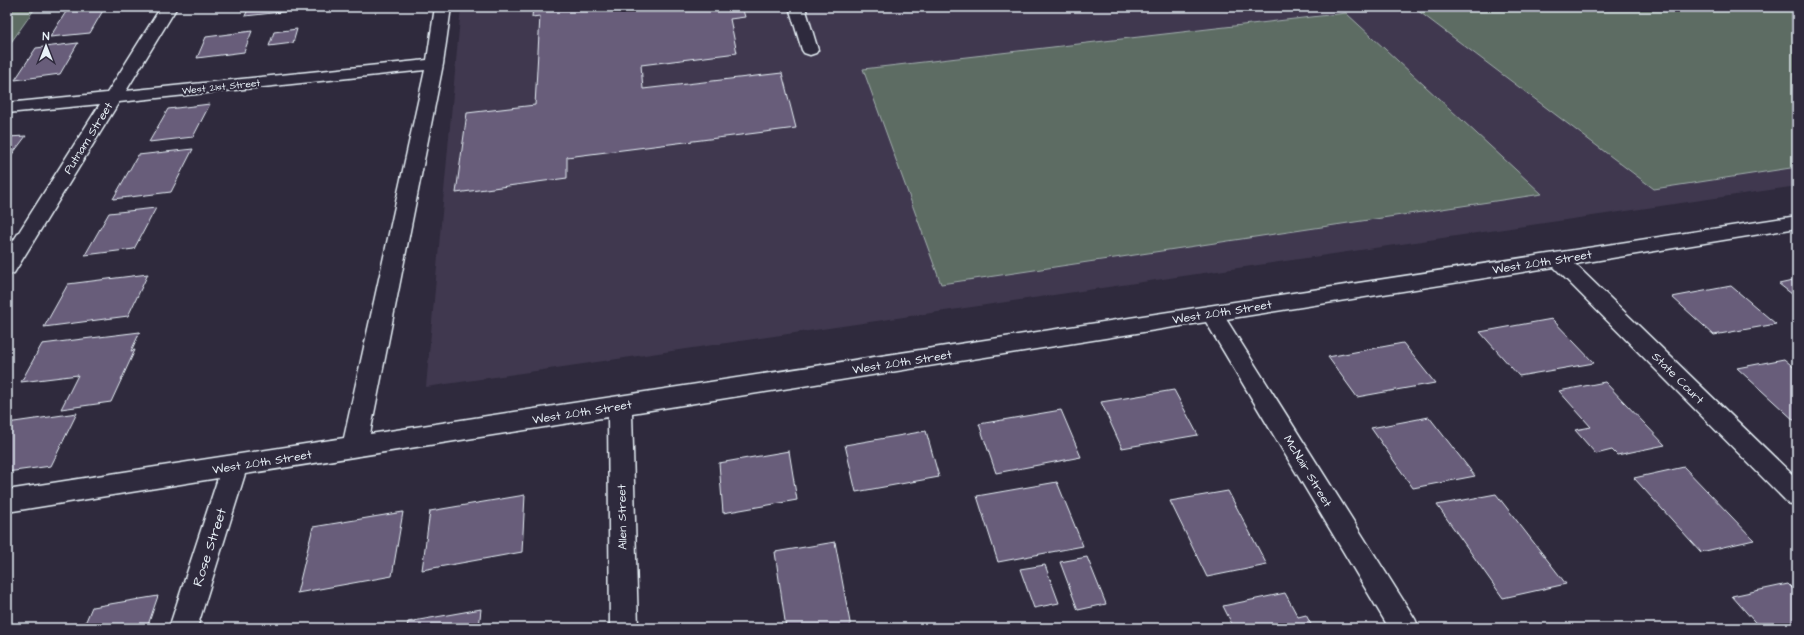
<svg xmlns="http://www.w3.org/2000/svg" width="1804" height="635" font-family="'Architects Daughter',sans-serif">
	<rect width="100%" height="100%" fill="#2f2a3d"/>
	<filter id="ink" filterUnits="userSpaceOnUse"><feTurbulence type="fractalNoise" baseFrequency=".025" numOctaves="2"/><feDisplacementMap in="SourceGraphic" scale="8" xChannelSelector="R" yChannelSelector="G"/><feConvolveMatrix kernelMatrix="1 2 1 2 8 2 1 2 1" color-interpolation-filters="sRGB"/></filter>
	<g filter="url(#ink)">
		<path fill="#40394f" d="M 461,7 L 1797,7 L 1797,186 L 426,387 Z"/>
		<path fill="#5d6c63" stroke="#a2aeae" d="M 7,7 L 36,7 L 7,48 Z
			M 1413,7 L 1797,7 L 1797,167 L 1654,189 Z
			M 1346,13 L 1542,194 L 941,284 L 863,69 Z"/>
		<path fill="#685d7a" stroke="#e8f1f8" d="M 69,7 L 105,7 L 90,33 L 50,37 Z
			M 249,7 L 301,7 L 300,10 L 245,16 Z
			M 533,7 L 742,7 L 745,17 L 730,19 L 737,53 L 641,65 L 643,89 L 782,73 L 796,128 L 567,157 L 567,178 L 456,193 L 467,113 L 535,105 L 540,16 L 532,17 Z
			M 297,29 L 293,43 L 269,46 L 274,32 Z
			M 252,31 L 244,52 L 197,58 L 206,37 Z
			M 78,43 L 60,74 L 15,80 L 36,48 Z
			M 210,104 L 193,137 L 149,142 L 168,109 Z
			M 26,136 L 7,161 L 7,137 Z
			M 193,149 L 171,192 L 113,199 L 138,155 Z
			M 156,208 L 134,249 L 85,255 L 109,213 Z
			M 148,274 L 128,316 L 44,327 L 68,284 Z
			M 1797,280 L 1797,298 L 1779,284 Z
			M 1731,286 L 1776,324 L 1714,335 L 1672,297 Z
			M 1552,319 L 1594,363 L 1519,376 L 1480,332 Z
			M 140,332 L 131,351 L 135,350 L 111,402 L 61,409 L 78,375 L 21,382 L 42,344 Z
			M 1403,343 L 1435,383 L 1357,397 L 1328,357 Z
			M 1784,359 L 1797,370 L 1797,423 L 1737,368 Z
			M 1605,382 L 1665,445 L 1617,455 L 1612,450 L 1596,454 L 1575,430 L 1591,427 L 1559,391 Z
			M 1174,390 L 1198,435 L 1122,448 L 1101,402 Z
			M 1061,410 L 1081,457 L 996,473 L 979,424 Z
			M 77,413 L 51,466 L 7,472 L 7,423 Z
			M 1429,417 L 1475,476 L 1413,488 L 1371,428 Z
			M 926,431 L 939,477 L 856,492 L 845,445 Z
			M 789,451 L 797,500 L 723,513 L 719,463 Z
			M 1684,467 L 1754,540 L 1701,552 L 1634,478 Z
			M 1057,482 L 1083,546 L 998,562 L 977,496 Z
			M 1228,491 L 1267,565 L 1207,577 L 1170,501 Z
			M 1496,494 L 1566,584 L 1503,598 L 1437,505 Z
			M 525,495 L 522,552 L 422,570 L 430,511 Z
			M 403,512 L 392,576 L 297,593 L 313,527 Z
			M 835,542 L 851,628 L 786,628 L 775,552 Z
			M 1087,557 L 1106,604 L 1078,610 L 1060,562 Z
			M 1045,565 L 1059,603 L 1034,608 L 1020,569 Z
			M 1788,584 L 1797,593 L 1797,628 L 1760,628 L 1732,596 Z
			M 1285,593 L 1298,617 L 1306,615 L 1313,628 L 1234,628 L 1223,606 Z
			M 158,596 L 147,628 L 83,628 L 92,607 Z
			M 481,609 L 479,628 L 407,628 L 408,622 Z"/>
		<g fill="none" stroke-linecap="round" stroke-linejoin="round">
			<g stroke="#e8f1f8" stroke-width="3">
				<path id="minor" d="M 161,7 L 177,7 L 126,91 L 427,60 L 435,7 L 451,7 L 443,64 L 370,434 L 1797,216 L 1797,228 L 1575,264 L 1797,479 L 1797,506 L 1788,503 L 1554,267 L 1226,319 L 1415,619 L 1419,628 L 1389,628 L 1206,322 L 632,413 L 638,628 L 610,628 L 608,417 L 245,474 L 197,628 L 169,628 L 218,478 L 7,512 L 7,490 L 344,438 L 425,70 L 119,102 L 14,273 L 7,275 L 7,251 L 100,104 L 7,113 L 7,103 L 107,93 Z
					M 789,7 L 805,7 L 818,50 L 816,53 L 810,55 L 804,53 L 802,50 Z"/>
			</g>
			<use href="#minor" fill="#2f2a3d" fill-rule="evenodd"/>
		</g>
	</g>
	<g text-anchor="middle" stroke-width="4" stroke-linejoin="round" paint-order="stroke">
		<g font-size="10" fill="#e8f1f8" stroke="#2f2a3d">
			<text transform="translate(221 86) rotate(-6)" y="4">West 21st Street</text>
		</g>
		<g font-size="12" fill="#e8f1f8" stroke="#2f2a3d">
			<text transform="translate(88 138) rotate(-58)" y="4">Putnam Street</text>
			<text transform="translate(1542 262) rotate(-9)" y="4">West 20th Street</text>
			<text transform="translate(1222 312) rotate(-9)" y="4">West 20th Street</text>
			<text transform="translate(902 362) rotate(-9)" y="4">West 20th Street</text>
			<text transform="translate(1678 378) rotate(45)" y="4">State Court</text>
			<text transform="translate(582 412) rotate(-9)" y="4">West 20th Street</text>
			<text transform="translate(262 462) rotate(-9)" y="4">West 20th Street</text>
			<text transform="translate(1308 471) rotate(59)" y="4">McNair Street</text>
			<text transform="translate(622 517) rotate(-91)" y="4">Allen Street</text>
		</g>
		<g font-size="14" fill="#e8f1f8" stroke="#2f2a3d">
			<text transform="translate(209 547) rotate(-72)" y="5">Rose Street</text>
		</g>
	</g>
	<rect width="1804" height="635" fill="none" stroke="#2f2a3d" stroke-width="24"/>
	<rect x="12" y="12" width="1780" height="611" fill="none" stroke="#e8f1f8" stroke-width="1.5" filter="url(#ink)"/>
	<g transform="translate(46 46)" stroke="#2f2a3d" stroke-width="3" paint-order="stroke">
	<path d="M0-3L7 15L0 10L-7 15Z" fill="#e8f1f8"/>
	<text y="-6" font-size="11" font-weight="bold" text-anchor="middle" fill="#e8f1f8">N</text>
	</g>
</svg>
